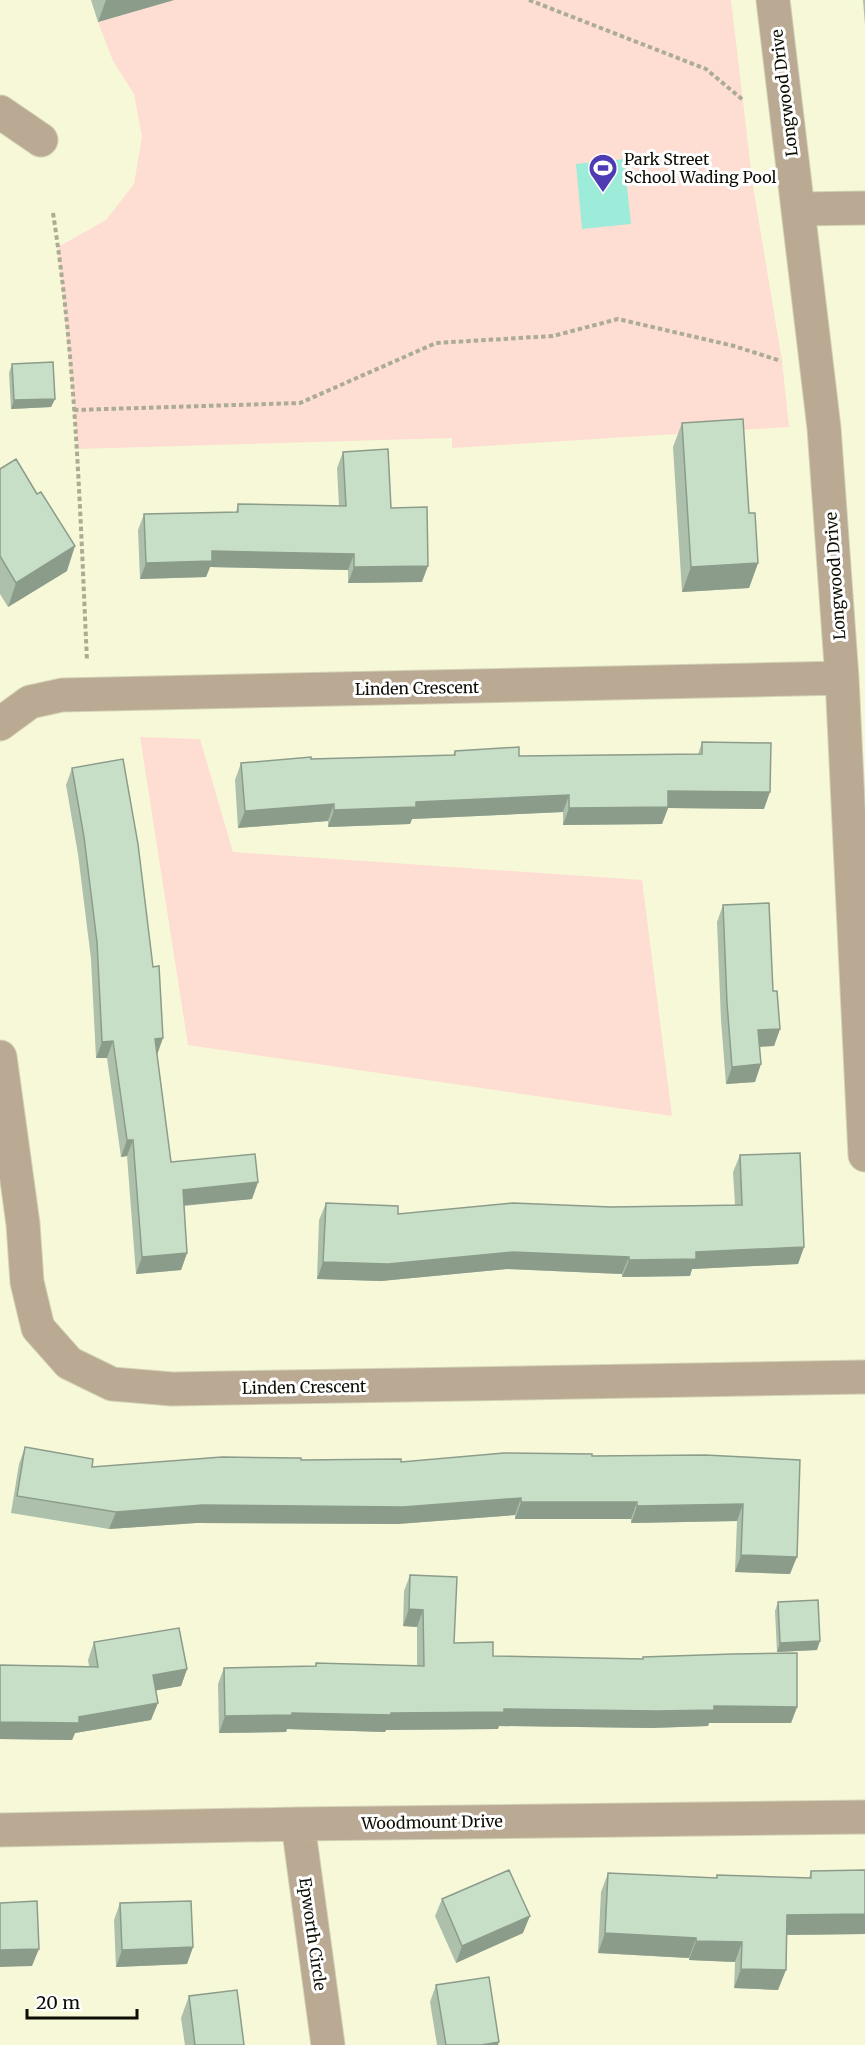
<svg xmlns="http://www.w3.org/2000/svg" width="865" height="2045" font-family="Merriweather,serif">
	<rect width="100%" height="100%" fill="#f7f8d8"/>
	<path fill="#feded3" d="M 174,0 L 731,0 L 753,186 L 782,361 L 789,427 L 452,448 L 452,438 L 78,449 L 58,247 L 106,220 L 134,184 L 142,137 L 134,94 L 113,61 L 98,22 Z
		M 140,737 L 200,739 L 233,852 L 642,880 L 672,1116 L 188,1045 Z"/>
	<path fill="#9debd9" d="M 624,159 L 631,224 L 582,229 L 576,164 Z"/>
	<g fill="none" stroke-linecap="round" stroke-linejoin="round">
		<g stroke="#d2d2b6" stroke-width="35">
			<path id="minor" d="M 773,0 L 824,428 L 842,678 L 865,1155
				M 0,112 L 41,140
				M 799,209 L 865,208
				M 0,724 L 30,702 L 62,695 L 842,678
				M 0,1057 L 23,1224 L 27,1282 L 38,1328 L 69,1363 L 112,1384 L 172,1389 L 865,1377
				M 298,1824 L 328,2045
				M 0,1830 L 298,1824 L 865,1817"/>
		</g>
		<path stroke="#abac93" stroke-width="4" stroke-dasharray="4.5 3" stroke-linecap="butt" d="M 529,0 L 706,69 L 743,100
			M 53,213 C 76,361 80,512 87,661
			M 74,410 L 300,403 L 436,343 L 553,336 L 618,319 L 734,346 L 781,361"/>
		<use href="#minor" stroke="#baa993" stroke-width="33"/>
	</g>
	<path fill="#acc0ab" d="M 91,0 L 174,0 L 98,22 Z
		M 863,0 L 865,0 L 865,25 Z
		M 12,364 L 55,399 L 51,407 L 11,409 L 9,373 Z
		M 682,423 L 749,513 L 758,563 L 749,588 L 682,592 L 673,447 Z
		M 343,452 L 391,508 L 422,582 L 348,583 L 348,570 L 210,567 L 206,577 L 140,579 L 138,530 L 144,514 L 236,512 L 238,504 L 339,506 L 337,468 Z
		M 0,469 L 67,571 L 8,607 L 0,594 Z
		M 702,742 L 764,809 L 668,808 L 662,824 L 563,825 L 563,812 L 412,819 L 410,824 L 328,827 L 328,821 L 238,828 L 235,780 L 241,763 L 311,759 L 453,755 L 455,751 L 519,756 L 698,754 Z
		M 72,768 L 157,1055 L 171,1162 L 258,1182 L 252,1199 L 184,1206 L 187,1253 L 181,1270 L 136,1274 L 127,1156 L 121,1157 L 107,1058 L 96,1058 L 91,959 L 78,854 L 66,785 Z
		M 723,905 L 773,991 L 780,1029 L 774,1046 L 760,1047 L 755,1082 L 726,1084 L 721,1020 L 717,922 Z
		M 740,1155 L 804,1247 L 798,1264 L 692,1269 L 690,1276 L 622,1277 L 622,1274 L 507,1269 L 381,1281 L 317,1279 L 319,1220 L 326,1203 L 398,1214 L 611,1207 L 735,1205 L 733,1172 Z
		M 25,1447 L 92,1467 L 301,1460 L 401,1462 L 592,1456 L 800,1460 L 790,1574 L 735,1572 L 737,1521 L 631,1523 L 631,1519 L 515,1519 L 515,1515 L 397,1524 L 196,1523 L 109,1529 L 11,1513 L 19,1464 Z
		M 410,1575 L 454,1643 L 493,1656 L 797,1707 L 791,1723 L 709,1723 L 708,1726 L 651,1728 L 499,1726 L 498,1729 L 386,1730 L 385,1732 L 287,1729 L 286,1732 L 219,1733 L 218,1684 L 224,1668 L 315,1666 L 316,1663 L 417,1666 L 417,1627 L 403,1626 L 404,1591 Z
		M 778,1602 L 817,1650 L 777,1652 L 775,1611 Z
		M 94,1642 L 187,1669 L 181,1686 L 156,1690 L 151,1720 L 75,1733 L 72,1740 L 0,1739 L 0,1665 L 89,1666 L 88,1660 Z
		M 865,1870 L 865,1934 L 787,1935 L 778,1990 L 734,1988 L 735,1962 L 689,1960 L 689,1958 L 598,1953 L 601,1892 L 608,1873 L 716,1878 L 717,1875 L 809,1878 L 811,1871 Z
		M 442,1899 L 523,1933 L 456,1963 L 435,1916 Z
		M 120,1903 L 193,1947 L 187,1964 L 116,1967 L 114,1920 Z
		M 436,1985 L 498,2045 L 437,2045 L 430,2002 Z
		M 189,1996 L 244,2045 L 185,2045 L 181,2018 Z"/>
	<path fill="#8c9c8b" d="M 106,0 L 174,0 L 98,22 Z
		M 55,399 L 51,407 L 11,409 L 14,400 Z
		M 75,546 L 67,571 L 8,607 L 16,583 Z
		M 212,551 L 354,554 L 348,570 L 210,567 L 206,577 L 140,579 L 146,563 Z
		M 758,563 L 749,588 L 682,592 L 691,567 Z
		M 428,566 L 422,582 L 348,583 L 354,567 Z
		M 668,791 L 770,792 L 764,809 L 668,808 L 662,824 L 563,825 L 569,808 Z
		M 569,795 L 563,812 L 412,819 L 410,824 L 328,827 L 334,810 L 416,802 Z
		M 334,804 L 328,821 L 238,828 L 245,811 Z
		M 780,1029 L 774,1046 L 752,1047 L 758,1030 Z
		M 163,1038 L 157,1055 L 155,1039 Z
		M 113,1041 L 107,1058 L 96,1058 L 102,1042 Z
		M 761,1064 L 755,1082 L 726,1084 L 732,1067 Z
		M 127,1140 L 133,1140 L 127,1156 L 121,1157 Z
		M 258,1182 L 252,1199 L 177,1206 L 183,1190 Z
		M 804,1247 L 798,1264 L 692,1269 L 690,1276 L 622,1277 L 629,1260 L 696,1252 Z
		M 513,1252 L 629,1257 L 622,1274 L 507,1269 L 381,1281 L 317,1279 L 323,1262 Z
		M 187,1253 L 181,1270 L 136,1274 L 142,1257 Z
		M 521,1498 L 515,1515 L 397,1524 L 196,1523 L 109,1529 L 116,1512 L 202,1505 Z
		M 521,1502 L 637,1502 L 631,1519 L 515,1519 Z
		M 743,1504 L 737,1521 L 631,1523 L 637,1506 Z
		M 741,1555 L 797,1557 L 790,1574 L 735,1572 Z
		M 409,1609 L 423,1610 L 417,1627 L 403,1626 Z
		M 820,1641 L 817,1650 L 777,1652 L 780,1643 Z
		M 187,1669 L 181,1686 L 147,1692 L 153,1675 Z
		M 158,1703 L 151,1720 L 75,1733 L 72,1740 L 0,1739 L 0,1722 L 79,1717 Z
		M 714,1706 L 797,1707 L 791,1723 L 709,1723 L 708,1726 L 651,1728 L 499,1726 L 498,1729 L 386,1730 L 385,1732 L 287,1729 L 286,1732 L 219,1733 L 225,1716 L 292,1713 L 391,1713 L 504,1709 Z
		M 865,1914 L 865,1934 L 780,1935 L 787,1915 Z
		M 530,1916 L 523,1933 L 456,1963 L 462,1946 Z
		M 605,1933 L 696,1938 L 689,1958 L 598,1953 Z
		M 696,1941 L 742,1942 L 735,1962 L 689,1960 Z
		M 193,1947 L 187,1964 L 116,1967 L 122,1950 Z
		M 39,1949 L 32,1966 L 0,1967 L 0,1950 Z
		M 741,1969 L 786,1970 L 778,1990 L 734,1988 Z
		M 499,2042 L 498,2045 L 481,2045 Z"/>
	<path fill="#c8dfc7" stroke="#8c9c8b" stroke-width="1.5" d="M 53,362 L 55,399 L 14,400 L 12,364 Z
		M 743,419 L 749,513 L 755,513 L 758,563 L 691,567 L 682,423 Z
		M 388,449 L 391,508 L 427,507 L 428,566 L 354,567 L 354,554 L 212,551 L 212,561 L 146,563 L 144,514 L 238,512 L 238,504 L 346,506 L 343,452 Z
		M 16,459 L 37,494 L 41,492 L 75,546 L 16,583 L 0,556 L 0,469 Z
		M 702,742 L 771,743 L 770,792 L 668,791 L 668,807 L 569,808 L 569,795 L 416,802 L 416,807 L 334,810 L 334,804 L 245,811 L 241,763 L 311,757 L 311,759 L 455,755 L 455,751 L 519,747 L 519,756 L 702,754 Z
		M 123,759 L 138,844 L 153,967 L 159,966 L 163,1038 L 155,1039 L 171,1162 L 255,1154 L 258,1182 L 183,1190 L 187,1253 L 142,1257 L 133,1140 L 127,1140 L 113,1041 L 102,1042 L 97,942 L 84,837 L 72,768 Z
		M 769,903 L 773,991 L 777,991 L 780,1029 L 758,1030 L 761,1064 L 732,1067 L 727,1003 L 723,905 Z
		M 800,1153 L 804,1247 L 696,1252 L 696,1259 L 629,1260 L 629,1257 L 513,1252 L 388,1264 L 323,1262 L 326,1203 L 398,1206 L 398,1214 L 513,1203 L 611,1207 L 742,1205 L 740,1155 Z
		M 25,1447 L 93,1459 L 92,1467 L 222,1457 L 301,1458 L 301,1460 L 401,1459 L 401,1462 L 504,1453 L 592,1454 L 592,1456 L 705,1455 L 800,1460 L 797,1557 L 741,1555 L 743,1504 L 637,1506 L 637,1502 L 521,1502 L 521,1498 L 403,1507 L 202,1505 L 116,1512 L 17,1496 Z
		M 410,1575 L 457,1577 L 454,1643 L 493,1642 L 493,1656 L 643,1659 L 643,1657 L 733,1654 L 797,1653 L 797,1707 L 714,1706 L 714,1710 L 657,1711 L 504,1709 L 504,1712 L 391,1713 L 391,1715 L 292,1713 L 292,1715 L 225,1716 L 224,1668 L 316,1666 L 316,1663 L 424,1666 L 423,1610 L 409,1609 Z
		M 818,1600 L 820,1641 L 780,1643 L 778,1602 Z
		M 179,1628 L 187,1669 L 153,1675 L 158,1703 L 79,1717 L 79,1723 L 0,1722 L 0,1665 L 98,1667 L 94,1642 Z
		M 509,1870 L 530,1916 L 462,1946 L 442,1899 Z
		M 865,1870 L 865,1914 L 787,1915 L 786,1970 L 741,1969 L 742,1942 L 696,1941 L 696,1938 L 605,1933 L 608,1873 L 717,1878 L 717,1875 L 811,1878 L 811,1871 Z
		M 37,1901 L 39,1949 L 0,1950 L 0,1903 Z
		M 191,1901 L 193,1947 L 122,1950 L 120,1903 Z
		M 489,1977 L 499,2042 L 481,2045 L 446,2045 L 436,1985 Z
		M 237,1990 L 244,2045 L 195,2045 L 189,1996 Z"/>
	<defs>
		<g id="stadium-pin" transform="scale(1.5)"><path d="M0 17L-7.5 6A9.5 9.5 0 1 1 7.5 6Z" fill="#4d3cb4" stroke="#fff"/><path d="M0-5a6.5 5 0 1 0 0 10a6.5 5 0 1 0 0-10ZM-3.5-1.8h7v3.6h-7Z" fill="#fff"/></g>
	</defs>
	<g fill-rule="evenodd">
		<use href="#stadium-pin" x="603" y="168"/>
	</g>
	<g text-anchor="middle" stroke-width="6" stroke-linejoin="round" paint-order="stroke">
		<g font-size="16" fill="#0d0d04" stroke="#fff">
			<text transform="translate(784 93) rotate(-97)" y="6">Longwood Drive</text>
			<text transform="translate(835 576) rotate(-94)" y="6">Longwood Drive</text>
			<text transform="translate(417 688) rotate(-1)" y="6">Linden Crescent</text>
			<text transform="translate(304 1387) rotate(-1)" y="6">Linden Crescent</text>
			<text transform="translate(432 1822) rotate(-1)" y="6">Woodmount Drive</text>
			<text transform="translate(313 1934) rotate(82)" y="6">Epworth Circle</text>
		</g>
		<g font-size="16" fill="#0d0d04" stroke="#fff" text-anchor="start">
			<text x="624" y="165">Park Street<tspan x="624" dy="18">School Wading Pool</tspan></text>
		</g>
	</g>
	<path d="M27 2009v9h110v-9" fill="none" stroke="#0d0d04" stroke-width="3"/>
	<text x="36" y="2009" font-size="18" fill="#0d0d04" stroke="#ffffff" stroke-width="4.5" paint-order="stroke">20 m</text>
</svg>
